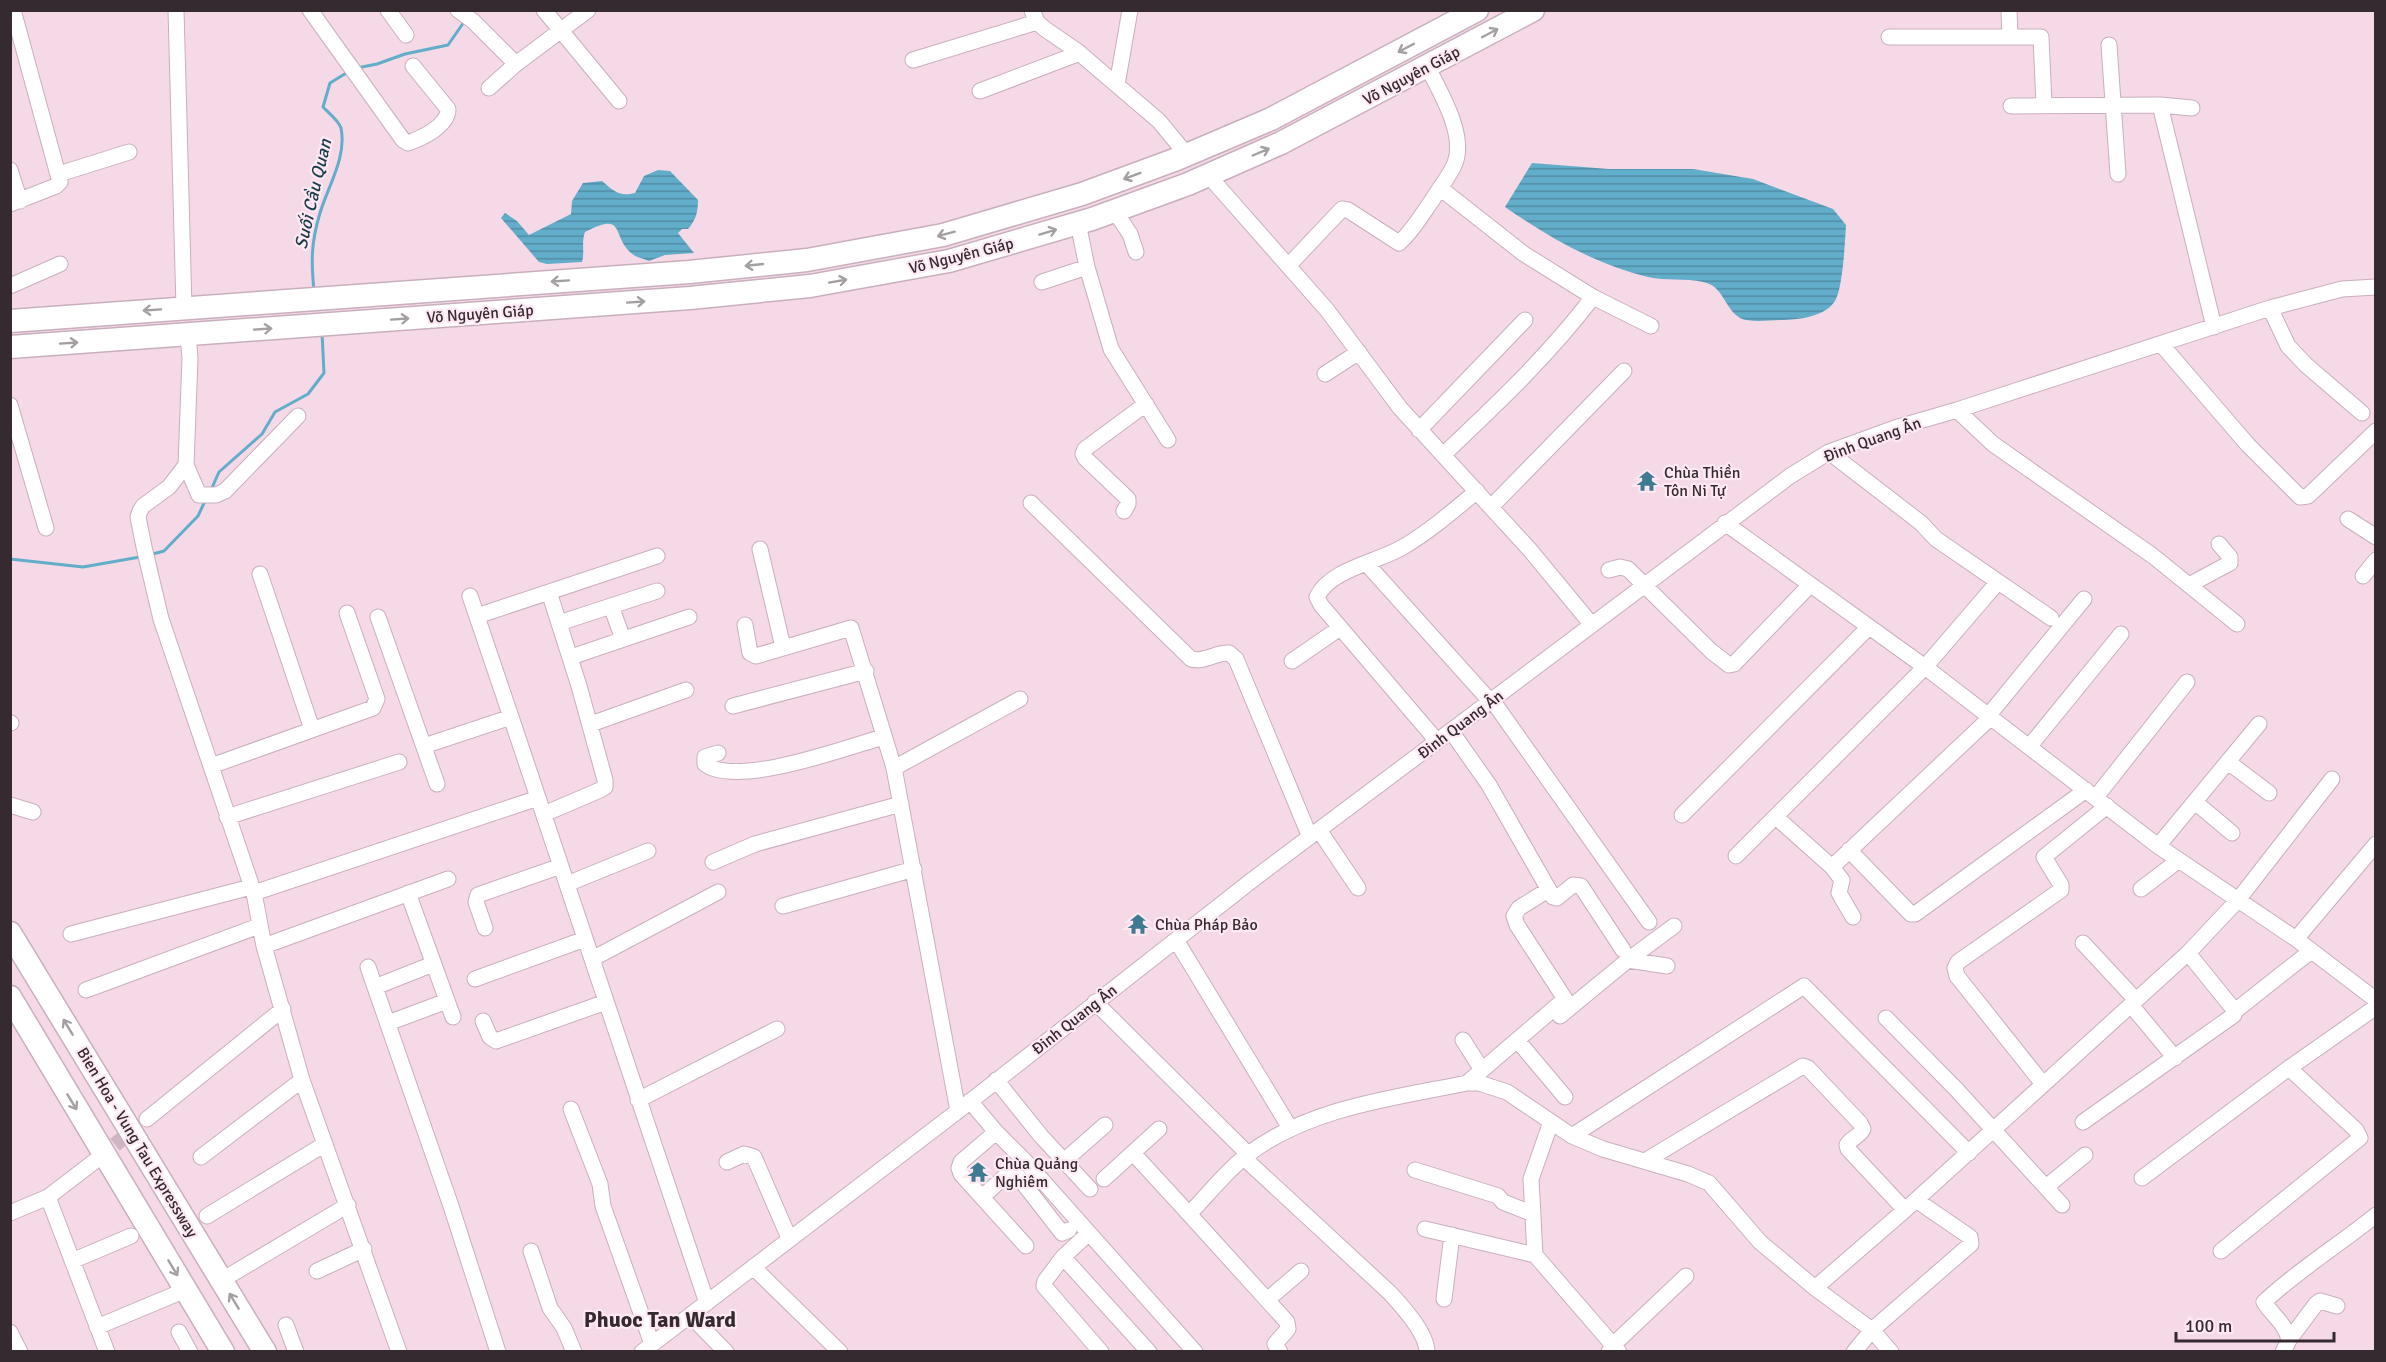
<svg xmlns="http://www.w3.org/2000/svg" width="2386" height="1362" font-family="Signika,sans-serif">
	<defs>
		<pattern id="water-rules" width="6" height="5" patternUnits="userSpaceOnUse" patternTransform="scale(1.5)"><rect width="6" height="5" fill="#62adca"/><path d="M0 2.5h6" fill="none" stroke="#528da4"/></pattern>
	</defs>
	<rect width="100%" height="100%" fill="#f5d9e7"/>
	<path fill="url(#water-rules)" d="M 1532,163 L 1609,169 L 1693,169 L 1753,179 L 1833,209 L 1846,225 C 1845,241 1843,288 1835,301 C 1825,317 1797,320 1781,320 C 1770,320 1750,323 1740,318 C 1723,307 1724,286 1703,282 C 1685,278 1666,281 1648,277 C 1595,264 1550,238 1505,207 Z
		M 658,170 L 670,171 L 698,200 C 698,212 696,220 688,229 L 682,229 L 678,233 L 694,253 L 665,255 L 649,261 C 644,259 635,257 631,253 C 611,235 626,211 585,232 C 581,243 585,251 582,262 L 547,264 L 539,262 L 501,218 L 505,213 L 517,221 L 529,235 L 571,214 L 572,201 L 583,183 L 602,181 C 614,191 619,197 635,193 L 644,176 Z"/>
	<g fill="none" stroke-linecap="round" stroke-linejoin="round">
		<path stroke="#62adca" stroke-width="3" d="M 357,68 L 377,64 L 405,54 L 448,45 L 464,22
			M 314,291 C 311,261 311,243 320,213 C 328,186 347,157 341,128 C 339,121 329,113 323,107 L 330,83 L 348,72
			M 211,490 L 219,472 L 262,434 L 275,412 L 308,394 L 324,373 L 322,333
			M 149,555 L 164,551 L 198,516 L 205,501
			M 10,559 L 83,567 L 140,557"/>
		<path stroke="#cfb6c2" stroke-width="15" stroke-dasharray="15 8" stroke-linecap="butt" d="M 97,1159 L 137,1127"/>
		<g stroke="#c9afbd" stroke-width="17">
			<path id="minor" d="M 176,10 L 184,308
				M 310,10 L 403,140 L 408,143 C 422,138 448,126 448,109 L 413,66
				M 388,10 L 406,35
				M 458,10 L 473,21 L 516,64
				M 544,10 L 619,101
				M 1032,10 L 1037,22 L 1045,29 L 1077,51 L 1159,121 L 1187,155
				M 2009,10 L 2010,37
				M 1889,37 L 2041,37 L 2044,105
				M 2109,45 L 2118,174
				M 913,60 L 1037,22
				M 1117,85 L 1130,10
				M 489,88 L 516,64 L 588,10
				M 980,91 L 1080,53
				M 2160,105 L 2214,327
				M 2011,106 L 2160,105 L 2192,108
				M 10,170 L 20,201
				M 59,174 L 129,152
				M 1208,175 L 1327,310 L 1400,408 L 1530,550 L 1592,625
				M 1440,188 L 1524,254 L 1593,297 L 1651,326
				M 10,204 L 56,186 L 60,182 L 13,10
				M 1114,210 L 1130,234 L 1136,252
				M 1078,223 L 1087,267 L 1111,349 L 1168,440
				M 1288,266 L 1342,209 L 1348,210 L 1399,243 C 1413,231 1422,214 1433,199 C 1440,187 1450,176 1455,163 C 1466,134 1440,92 1427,66
				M 1042,282 L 1087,267
				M 10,286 L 60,264
				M 2270,308 L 2288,346 L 2306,365 L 2362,413
				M 188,335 L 190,358 L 186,465 L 169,487 L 143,506 L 140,511 L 138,517 L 144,547 L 161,619 L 254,893 L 264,946 L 302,1080 L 399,1352
				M 2161,344 L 2248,445 L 2300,497 L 2308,496 L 2376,431
				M 1325,374 L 1359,352
				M 10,405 L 46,528
				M 1957,410 L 1993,444 L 2153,556 L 2237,624
				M 1419,430 L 1525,320
				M 1829,452 L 1921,523 L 1936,539 L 2051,618
				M 1443,455 C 1497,404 1548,356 1593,297
				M 186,465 L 199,495 L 216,495 L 225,491 L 298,416
				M 1031,503 L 1191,659 C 1205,663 1215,652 1229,653 L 1236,659 L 1310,837
				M 1491,507 L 1624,371
				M 1124,511 L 1128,504 L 1128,499 L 1085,458 L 1083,454 L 1085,449 L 1146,404
				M 2348,519 L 2376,537
				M 1725,523 L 1925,667 L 2158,846 L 2296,939 L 2376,1000
				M 760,549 L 783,647
				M 1366,563 L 1490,701
				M 1609,570 L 1620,567 L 1628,569 L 1711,651 L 1729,665 L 1734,664 L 1810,585
				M 260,574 L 312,729
				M 2363,576 L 2376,560
				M 2189,585 L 2230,563 L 2230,557 L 2219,544
				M 470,596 L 511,717
				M 611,606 L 623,639
				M 477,616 L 657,556
				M 378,617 L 437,784
				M 559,623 L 657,591
				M 745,625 L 750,653 L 756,656 L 851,628 L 894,768 L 958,1111
				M 571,657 L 689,617
				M 1292,661 L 1340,628
				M 1492,700 L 1649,922
				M 733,706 L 866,671
				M 1988,716 L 2084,599
				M 10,723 L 11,723
				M 591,724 L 686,690
				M 1451,731 L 1489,785 L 1553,897 L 1557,898 L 1573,885 L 1581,886 L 1623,950
				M 1437,741 L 1321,605 L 1317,597 C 1330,569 1378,562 1403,547 C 1430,531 1453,511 1477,491
				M 424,746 L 511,717 L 707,1303
				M 2029,747 L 2121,634
				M 718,753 L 705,757 L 705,764 C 737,788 845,748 883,737
				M 2228,762 L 2269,793
				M 211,766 L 373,708 L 377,699 L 347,613
				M 894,768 L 1020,699
				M 2096,797 L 2187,682
				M 2195,802 L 2232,833
				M 10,805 L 33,812
				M 544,814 L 600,790 L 605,787 L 605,780 L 579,686 L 549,592
				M 1682,815 L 1868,628
				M 227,817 L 399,762
				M 1776,817 L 1832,867 L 1842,880 L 1839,893 L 1853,917
				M 1319,830 L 1358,888
				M 2158,846 L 2259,724
				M 1849,850 L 1911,914 L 1915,914 L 2086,790
				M 1736,856 L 1925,667 L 1998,582
				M 713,862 L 755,844 L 901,804
				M 1832,867 L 1990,718
				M 567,884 L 648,851
				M 2141,889 L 2179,860
				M 254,893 L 538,798
				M 408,893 L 453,1017
				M 783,906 L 914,869
				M 485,928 L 476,902 L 478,895 L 561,866
				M 71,934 L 251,887
				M 2296,939 L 2376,844
				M 1176,940 L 1290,1128
				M 2083,943 L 2136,1000
				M 264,946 L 448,879
				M 2188,953 L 2235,1011
				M 592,959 L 718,892
				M 1628,960 L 1674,926
				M 368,967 L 451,1206 L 498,1352
				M 475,979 L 585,939
				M 375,987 L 433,964
				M 86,990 L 259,926
				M 1095,1002 L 1248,1154
				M 2131,1005 L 2175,1058
				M 1560,1016 L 1628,960 L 1667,966
				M 1886,1018 L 1956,1089 L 2062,1205
				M 483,1021 L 490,1037 L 496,1041 L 606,1002
				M 388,1023 L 447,1001
				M 1463,1040 L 1482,1070
				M 1523,1047 L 1565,1097
				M 996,1080 L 1041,1136 L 1090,1189
				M 1467,1083 L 1565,999 L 1517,925 L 1514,916 L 1519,908 L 1548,890
				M 2043,1084 L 1957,976 L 1955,968 L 1958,962 L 2061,890 L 2061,885 L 2044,857 L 2107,806
				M 638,1100 L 777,1029
				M 970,1101 L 996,1132 L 1024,1160 L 1195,1352
				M 571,1109 L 600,1184 L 603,1206 L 652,1344
				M 147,1119 L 283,1009
				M 1551,1122 L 1531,1179 L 1535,1255 L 1619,1352
				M 2083,1122 L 2234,1015 L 2235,1011 L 2311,951
				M 996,1132 L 961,1162 L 959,1168 L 961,1174 L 1026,1246
				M 1572,1136 L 1804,986 L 1969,1153
				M 1133,1153 L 1189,1214
				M 201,1157 L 302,1080
				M 1244,1158 L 1390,1293 C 1402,1306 1427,1333 1427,1352
				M 1064,1161 L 1105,1125
				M 1645,1161 L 1803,1066 L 1808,1068 L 1860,1123 L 1863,1129 C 1859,1137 1851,1138 1847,1145 L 1848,1149 L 1905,1210
				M 727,1162 L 744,1154 L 754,1157 L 789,1238
				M 1013,1170 L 1062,1233 L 1069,1230
				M 1415,1170 L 1498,1196 L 1503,1202 L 1533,1214
				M 2142,1178 L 2289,1068 L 2376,1007
				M 1104,1179 L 1159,1129
				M 2046,1187 L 2085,1155
				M 48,1197 L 107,1352
				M 982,1197 L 1020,1163
				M 10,1213 L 48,1197 L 95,1161
				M 207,1216 L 325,1144
				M 1425,1229 L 1535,1255
				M 1089,1233 L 1063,1257 L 1045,1281 L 1044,1286 L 1101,1352
				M 531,1251 L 550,1308 L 564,1328 L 574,1352
				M 2221,1251 L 2360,1138 L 2356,1130 L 2289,1068
				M 1063,1257 L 1149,1352
				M 72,1261 L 131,1236
				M 753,1267 L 840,1352
				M 317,1271 L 364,1249
				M 232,1274 L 348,1205
				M 1815,1288 L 1905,1210 L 2188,953 L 2238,900 L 2332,779
				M 1444,1299 L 1452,1235
				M 1267,1300 L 1301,1271
				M 691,1316 L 726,1352
				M 286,1325 L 296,1352
				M 97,1327 L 176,1294
				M 10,1332 L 20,1352
				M 179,1332 L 190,1352
				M 2289,1340 L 2316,1304 L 2320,1301 L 2337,1306
				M 642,1352 L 958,1111 L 1251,881 L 1790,476 L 1829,452 L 1895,428 L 1957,410 L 2270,308 L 2342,289 L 2376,287
				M 1280,1352 L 1275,1344 L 1288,1329 L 1287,1322 L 1189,1214 C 1208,1195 1225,1172 1247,1155 C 1308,1108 1393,1098 1467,1083 L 1479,1083 L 1507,1092 L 1572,1136 L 1603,1149 L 1688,1174 L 1709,1183 L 1760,1242 L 1815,1288 L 1872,1330 L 1891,1352
				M 1609,1352 L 1613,1345 L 1686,1276
				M 1854,1352 L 1872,1330 L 1971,1244 L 1970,1237 L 1916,1200
				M 2283,1352 L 2289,1340 C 2286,1324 2272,1315 2264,1302 C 2298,1270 2339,1245 2376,1215"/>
		</g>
		<g stroke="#c9afbd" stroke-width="25">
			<path id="highway" d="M 10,321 L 689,272 L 807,260 L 943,235 L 1082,194 L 1177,159 L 1271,119 L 1477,10
				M 10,347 L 690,298 L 810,286 L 949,261 L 1092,219 L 1188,184 L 1281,143 L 1533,10
				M 10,933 L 265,1352
				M 10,997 L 223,1352"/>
		</g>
		<use href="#minor" stroke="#fff" stroke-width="15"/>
		<use href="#highway" stroke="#fff" stroke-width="22"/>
	</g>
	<defs><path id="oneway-shaft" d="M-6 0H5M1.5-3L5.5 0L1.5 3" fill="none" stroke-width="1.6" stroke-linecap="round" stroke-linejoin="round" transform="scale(1.5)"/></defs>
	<g stroke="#a49fa2">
		<use href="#oneway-shaft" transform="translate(1490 33) rotate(-28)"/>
		<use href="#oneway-shaft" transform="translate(1406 48) rotate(152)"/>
		<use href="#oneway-shaft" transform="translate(1261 152) rotate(-23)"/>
		<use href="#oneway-shaft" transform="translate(1132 176) rotate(160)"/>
		<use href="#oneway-shaft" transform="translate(1048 232) rotate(-17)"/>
		<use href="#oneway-shaft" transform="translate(946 234) rotate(165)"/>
		<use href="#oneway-shaft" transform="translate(754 265) rotate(174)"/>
		<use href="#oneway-shaft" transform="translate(560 281) rotate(176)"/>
		<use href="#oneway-shaft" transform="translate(838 281) rotate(-10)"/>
		<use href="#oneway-shaft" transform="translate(636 302) rotate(-4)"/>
		<use href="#oneway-shaft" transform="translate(152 310) rotate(176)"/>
		<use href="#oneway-shaft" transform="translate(400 319) rotate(-4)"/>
		<use href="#oneway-shaft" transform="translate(263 329) rotate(-4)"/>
		<use href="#oneway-shaft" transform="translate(69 343) rotate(-4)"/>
		<use href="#oneway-shaft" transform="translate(68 1027) rotate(-121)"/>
		<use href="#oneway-shaft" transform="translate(72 1102) rotate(59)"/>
		<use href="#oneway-shaft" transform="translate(173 1268) rotate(59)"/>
		<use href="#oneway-shaft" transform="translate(234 1301) rotate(-121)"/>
	</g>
	<defs>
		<g id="temple-bare" transform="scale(1.62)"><path d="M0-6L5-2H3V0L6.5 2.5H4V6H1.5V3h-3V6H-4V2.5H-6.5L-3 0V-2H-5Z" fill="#3e7b92" stroke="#fee8f4" stroke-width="2.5" paint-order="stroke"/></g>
	</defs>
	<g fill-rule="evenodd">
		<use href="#temple-bare" x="1647" y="481"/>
		<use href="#temple-bare" x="1138" y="924"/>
		<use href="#temple-bare" x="978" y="1172"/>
	</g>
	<g text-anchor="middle" stroke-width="4.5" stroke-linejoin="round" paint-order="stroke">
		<g font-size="16" fill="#352a30" stroke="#fee8f4">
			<text transform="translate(1411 75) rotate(-28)" y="6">Võ Nguyên Giáp</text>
			<text transform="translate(961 255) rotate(-14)" y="6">Võ Nguyên Giáp</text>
			<text transform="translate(480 313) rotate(-4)" y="6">Võ Nguyên Giáp</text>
			<text transform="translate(1872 439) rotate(-20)" y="6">Đinh Quang Ân</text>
			<text transform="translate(1460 724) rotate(-37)" y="6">Đinh Quang Ân</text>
			<text transform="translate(1074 1019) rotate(-38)" y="6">Đinh Quang Ân</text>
			<text transform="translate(138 1142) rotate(59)" y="6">Bien Hoa - Vung Tau Expressway</text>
		</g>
		<g font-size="16" fill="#352a30" stroke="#fee8f4" text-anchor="start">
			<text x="1664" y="478">Chùa Thiền<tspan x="1664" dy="18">Tôn Ni Tự</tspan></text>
			<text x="1155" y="930">Chùa Pháp Bảo</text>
			<text x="995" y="1169">Chùa Quảng<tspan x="995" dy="18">Nghiêm</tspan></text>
		</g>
		<g font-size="18" font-style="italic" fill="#1a3d4a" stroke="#fee8f4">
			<text transform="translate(313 194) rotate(-77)" y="6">Suối Cầu Quan</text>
		</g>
		<g font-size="22" font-weight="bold" fill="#352a30" stroke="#fee8f4">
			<text x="660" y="1327">Phuoc Tan Ward</text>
		</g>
	</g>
	<rect width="2386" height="1362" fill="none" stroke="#352a30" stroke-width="24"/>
	<path d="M2176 1332v9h158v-9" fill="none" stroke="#352a30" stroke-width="3"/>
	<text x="2185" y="1332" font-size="18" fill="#352a30" stroke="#fee8f4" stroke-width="4.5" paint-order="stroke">100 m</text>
</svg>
